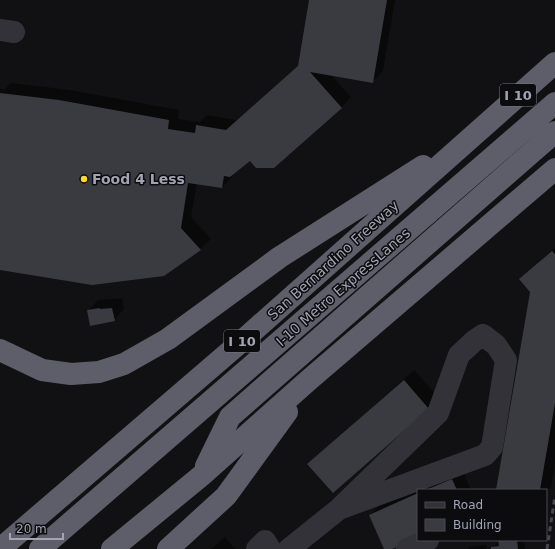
<svg xmlns="http://www.w3.org/2000/svg" width="555" height="549" font-family="'DejaVu Sans',sans-serif">
	<rect width="100%" height="100%" fill="#111113"/>
	<path fill="#0007" d="M 310,0 L 395,0 L 383,71 L 372,82 L 331,75 L 351,97 L 341,108 L 250,159 L 233,174 L 232,177 L 222,187 L 197,183 L 191,217 L 211,239 L 200,249 L 163,275 L 0,269 L 0,89 L 4,90 L 11,83 L 70,90 L 179,110 L 178,119 L 200,122 L 207,115 L 237,120 L 300,65 Z
		M 555,248 L 555,464 L 551,487 L 546,492 L 546,490 L 497,490 L 534,266 Z
		M 122,298 L 124,309 L 114,320 L 88,311 L 98,300 Z
		M 414,370 L 439,398 L 333,492 L 309,464 Z
		M 462,469 L 471,490 L 418,490 L 418,537 L 390,549 L 385,549 L 370,515 L 380,505 Z
		M 225,537 L 235,549 L 211,549 Z
		M 499,540 L 524,540 L 525,549 L 492,549 Z
		M 486,545 L 487,549 L 468,549 L 470,547 Z"/>
	<path fill="#3a3b40" d="M 309,0 L 387,0 L 373,83 L 310,72 L 342,108 L 274,168 L 256,168 L 250,161 L 230,177 L 224,176 L 222,188 L 188,183 L 181,228 L 201,250 L 164,276 L 92,285 L 0,270 L 0,93 L 59,100 L 169,120 L 168,129 L 195,133 L 196,125 L 226,130 L 298,66 Z
		M 552,251 L 555,254 L 555,403 L 540,490 L 496,490 L 530,292 L 519,279 Z
		M 100,308 L 100,309 L 112,308 L 115,321 L 90,326 L 87,310 Z
		M 404,380 L 429,409 L 333,493 L 307,464 Z
		M 452,479 L 457,490 L 426,490 Z
		M 418,493 L 418,538 L 392,549 L 384,549 L 369,515 Z
		M 498,540 L 517,540 L 518,549 L 491,549 L 491,547 L 499,546 Z"/>
	<g fill="none" stroke-linecap="round" stroke-linejoin="round">
		<path stroke="#323238" stroke-width="22" d="M 0,30 L 14,32
			M 257,549 L 265,541 L 270,549
			M 289,549 L 339,509 L 438,413 L 459,355 L 474,341 L 483,335 L 496,345 L 506,360 L 492,447 L 485,455 L 339,509
			M 407,549 L 428,540"/>
		<path stroke="#5d5e69" stroke-width="22" d="M 0,350 L 42,370 L 71,374 L 99,372 L 124,364 L 168,339 L 280,257 L 423,166
			M 206,466 L 230,417 L 555,132
			M 0,549 L 242,341 L 555,63
			M 40,549 L 555,103
			M 112,549 L 201,476 L 310,379 L 555,169
			M 168,549 L 226,496 L 287,412"/>
		<path stroke="#47474f" stroke-width="3" stroke-dasharray="5 4" stroke-linecap="butt" d="M 547,549 L 555,496"/>
	</g>
	<circle fill="#feda1e" stroke="#0c0c0e" stroke-width="1.5" cx="84" cy="179" r="4"/>
	<g text-anchor="middle" stroke-width="3" stroke-linejoin="round" paint-order="stroke">
		<g fill="#0c0c0e" stroke="#747682" stroke-width="1">
			<rect x="500" y="84" width="36" height="22" rx="3"/>
			<rect x="224" y="330" width="36" height="22" rx="3"/>
		</g>
		<g font-size="13" font-weight="bold" fill="#a1a4b4">
			<text x="518" y="100">I 10</text>
			<text x="242" y="346">I 10</text>
		</g>
		<g font-size="14" font-weight="bold" fill="#a1a4b4" stroke="#0c0c0e" text-anchor="start">
			<text x="92" y="184">Food 4 Less</text>
		</g>
		<g font-size="14" fill="#a1a4b4" stroke="#0c0c0e">
			<text transform="translate(333 260) rotate(-42)" y="5">San Bernardino Freeway</text>
			<text transform="translate(343 287) rotate(-41)" y="5">I-10 Metro ExpressLanes</text>
		</g>
	</g>
	<rect x="417" y="489" width="130" height="52" fill="#0c0c0e" stroke="#484950"/>
	<rect x="425" y="502" width="20" height="6" fill="#323238" stroke="#484950"/>
	<text x="453" y="509" font-size="12" fill="#a1a4b4">Road</text>
	<rect x="425" y="519" width="20" height="12" fill="#3a3b40" stroke="#484950"/>
	<text x="453" y="529" font-size="12" fill="#a1a4b4">Building</text>
	<path d="M10 533v6h53v-6" fill="none" stroke="#a1a4b4" stroke-width="2"/>
	<text x="16" y="533" font-size="12" fill="#a1a4b4" stroke="#0c0c0e" stroke-width="3" paint-order="stroke">20 m</text>
</svg>
